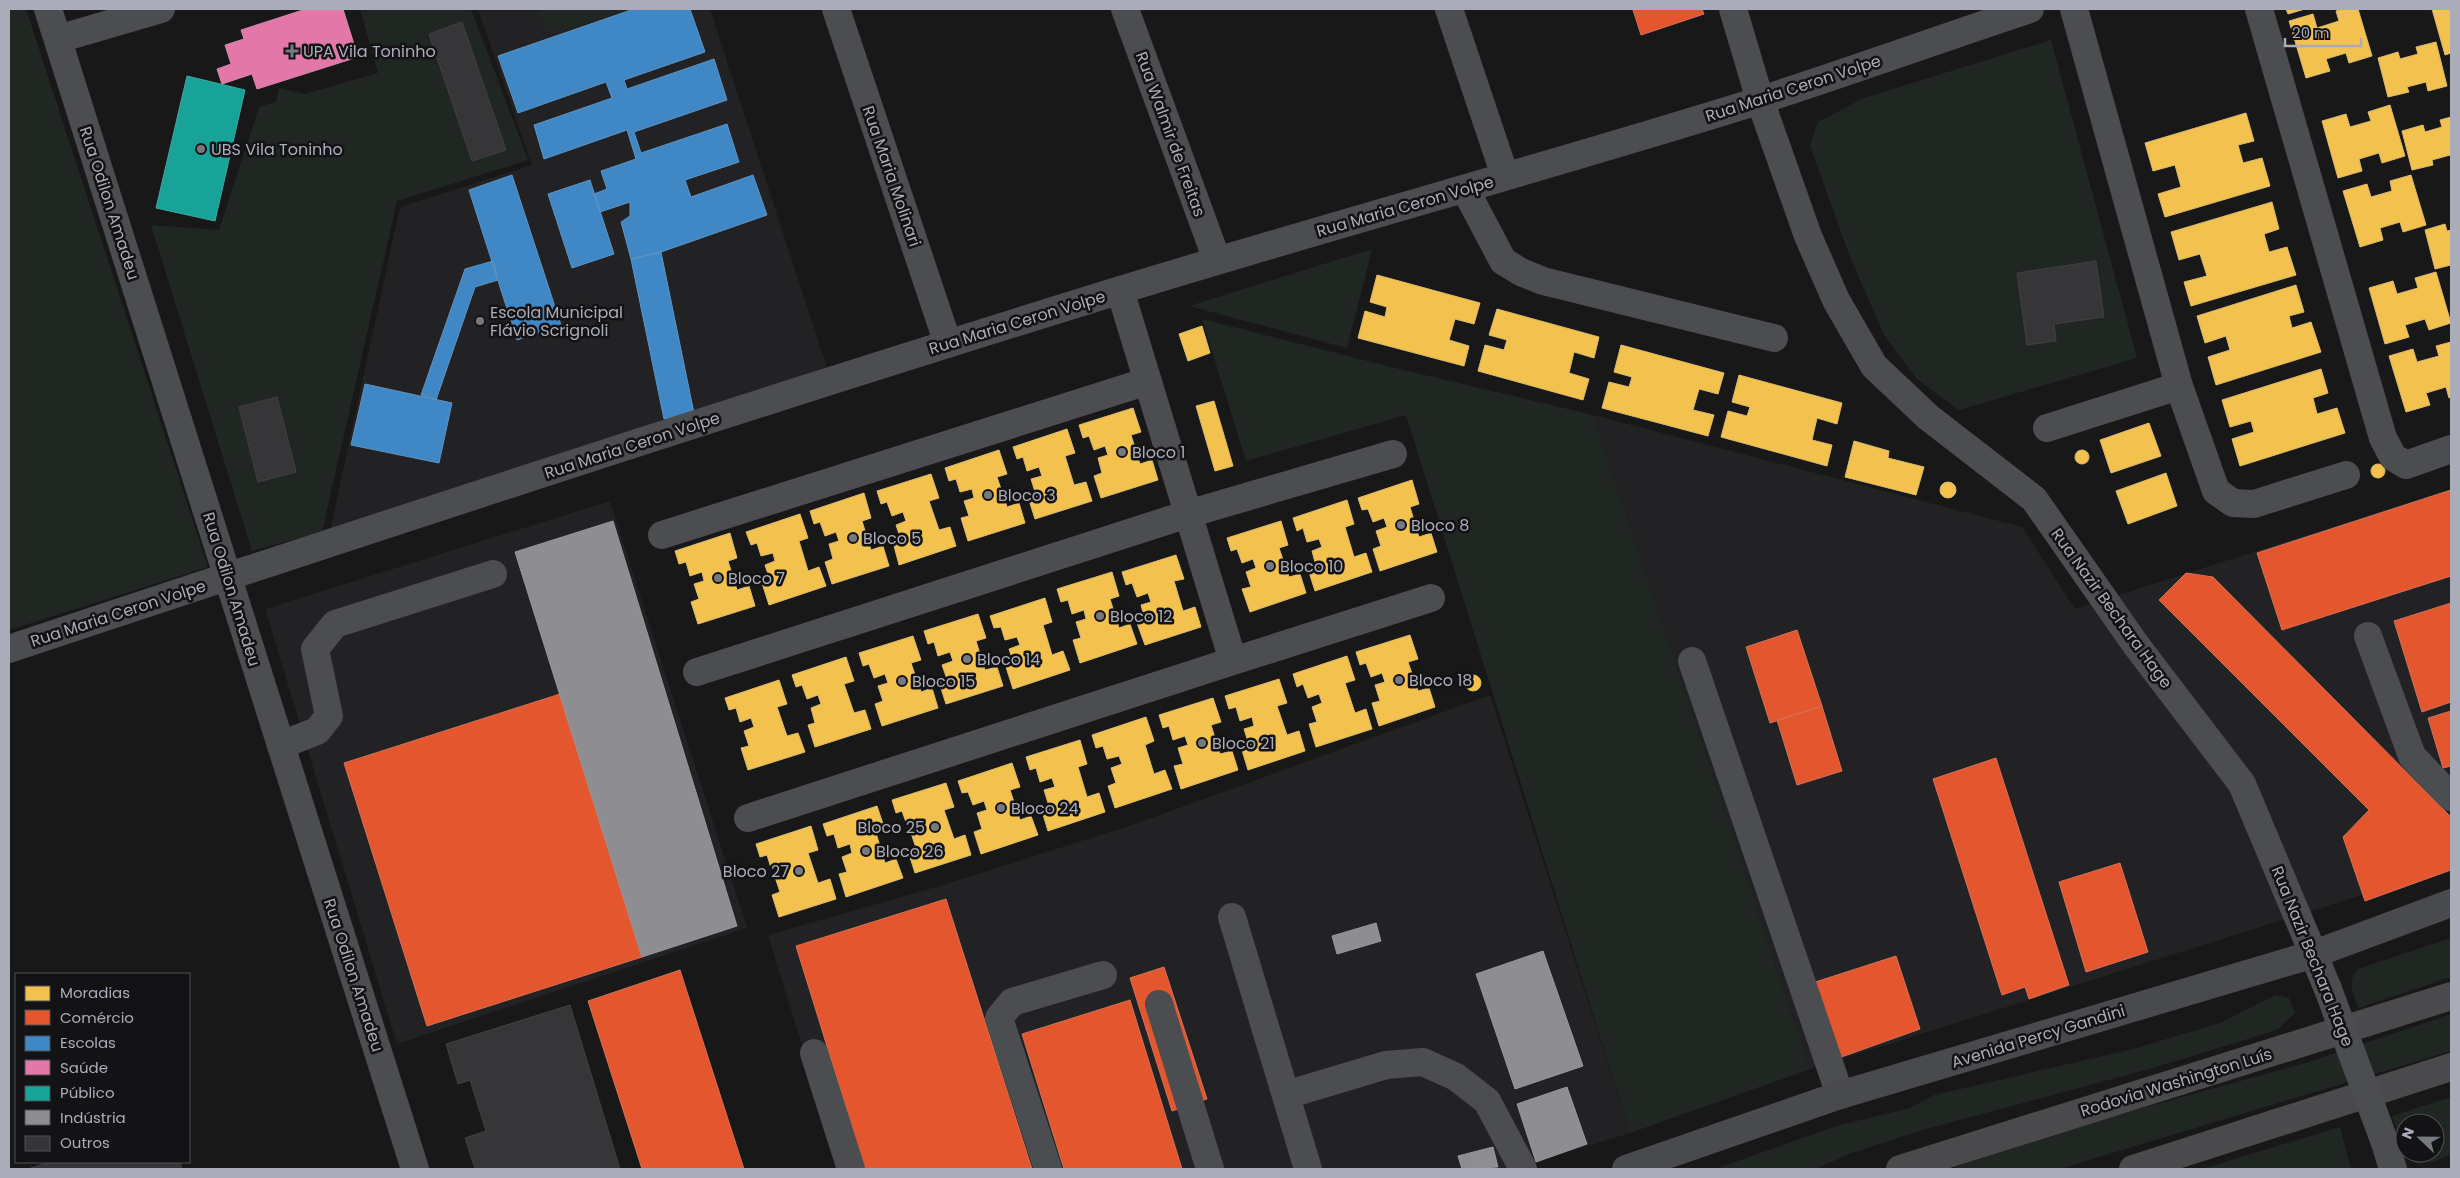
<svg xmlns="http://www.w3.org/2000/svg" width="2460" height="1178" font-family="Poppins,sans-serif">
	<rect width="100%" height="100%" fill="#181818"/>
	<path fill="#222224" d="M 478,9 L 710,9 L 827,368 L 694,413 L 664,419 L 624,435 L 330,531 L 400,207 L 532,165 Z
		M 1593,415 L 2022,527 L 2075,609 L 2451,489 L 2451,867 L 1810,1069 Z
		M 610,501 L 747,928 L 397,1044 L 265,609 Z
		M 1490,695 L 1630,1133 L 1513,1169 L 840,1169 L 768,935 L 943,885 L 1132,825 Z"/>
	<path fill="#202722" fill-rule="evenodd" d="M 9,9 L 26,9 L 208,567 L 9,630 Z
		M 360,9 L 471,9 L 528,160 L 397,201 L 322,532 L 252,551 L 151,225 L 219,230 L 259,107 L 276,102 L 279,88 L 305,94 L 378,73 Z
		M 539,9 L 636,9 L 546,35 Z
		M 2051,40 L 2137,358 L 1959,410 L 1916,378 L 1884,335 L 1850,257 L 1810,146 L 1818,122 L 1864,98 Z
		M 1372,249 L 1347,348 L 1189,306 Z
		M 1202,319 L 1391,367 L 1593,415 L 1810,1069 L 1630,1133 L 1406,415 L 1246,461 Z
		M 2451,938 L 2451,977 L 2358,1008 C 2354,993 2346,982 2358,969 Z
		M 2276,995 L 2289,998 L 2295,1013 L 2277,1030 L 2153,1068 L 1919,1131 L 1852,1153 L 1815,1169 L 1715,1169 L 1840,1125 L 1910,1108 L 1934,1095 L 2133,1049 L 2220,1023 Z
		M 2451,1014 L 2451,1051 L 2059,1169 L 1950,1169 L 2064,1130 L 2312,1061 Z
		M 2451,1097 L 2451,1154 L 2436,1161 L 2419,1164 L 2405,1154 L 2392,1116 ZM 2405,1123 L 2435,1123 L 2435,1153 L 2405,1153 Z
		M 2340,1127 L 2351,1169 L 2202,1169 Z"/>
	<path fill="#f2c14e" stroke="#dcbb6e" d="M 2286,9 L 2305,9 L 2288,14 Z
		M 2344,9 L 2358,9 L 2372,56 L 2349,63 L 2346,53 L 2326,59 L 2330,71 L 2306,78 L 2289,21 L 2313,14 L 2317,28 L 2339,21 L 2336,11 Z
		M 2432,9 L 2451,9 L 2451,53 L 2445,55 Z
		M 2436,42 L 2447,86 L 2428,91 L 2426,82 L 2407,87 L 2409,92 L 2388,97 L 2378,58 L 2398,52 L 2400,59 L 2418,54 L 2416,47 Z
		M 2390,105 L 2405,156 L 2382,163 L 2379,153 L 2359,159 L 2362,171 L 2338,178 L 2322,121 L 2346,114 L 2350,127 L 2371,121 L 2368,112 Z
		M 2246,113 L 2254,141 L 2238,145 L 2243,163 L 2262,158 L 2270,186 L 2165,217 L 2158,194 L 2181,187 L 2175,165 L 2153,171 L 2145,143 Z
		M 2451,117 L 2451,158 L 2450,155 L 2432,160 L 2433,165 L 2412,170 L 2402,131 L 2423,125 L 2425,132 L 2442,127 L 2440,120 Z
		M 2411,175 L 2426,225 L 2403,232 L 2400,222 L 2380,228 L 2383,240 L 2360,247 L 2343,191 L 2367,184 L 2371,197 L 2392,191 L 2390,181 Z
		M 2272,202 L 2279,229 L 2264,234 L 2269,252 L 2287,247 L 2296,275 L 2191,306 L 2184,282 L 2207,276 L 2200,254 L 2179,260 L 2171,232 Z
		M 2445,224 L 2447,231 L 2451,230 L 2451,265 L 2435,269 L 2425,230 Z
		M 2436,272 L 2451,323 L 2429,330 L 2425,319 L 2405,325 L 2409,337 L 2385,344 L 2369,288 L 2393,281 L 2397,294 L 2418,288 L 2415,278 Z
		M 1377,275 L 1480,303 L 1474,324 L 1455,319 L 1449,340 L 1469,346 L 1464,366 L 1358,338 L 1365,311 L 1385,317 L 1387,307 L 1370,302 Z
		M 2296,285 L 2304,312 L 2289,316 L 2292,328 L 2311,322 L 2321,352 L 2216,385 L 2208,357 L 2230,350 L 2226,336 L 2205,343 L 2197,316 Z
		M 1497,309 L 1599,337 L 1594,358 L 1574,352 L 1569,373 L 1589,379 L 1583,400 L 1478,371 L 1485,345 L 1504,350 L 1507,340 L 1489,335 Z
		M 1202,326 L 1210,353 L 1188,361 L 1179,334 Z
		M 2451,342 L 2451,397 L 2449,398 L 2446,387 L 2426,393 L 2430,405 L 2406,412 L 2389,356 L 2413,349 L 2417,362 L 2439,356 L 2436,346 Z
		M 1621,345 L 1724,373 L 1718,394 L 1699,389 L 1693,410 L 1714,415 L 1708,436 L 1602,408 L 1609,382 L 1629,387 L 1632,377 L 1614,372 Z
		M 2321,369 L 2328,393 L 2313,398 L 2317,414 L 2337,408 L 2345,433 L 2240,466 L 2232,439 L 2254,432 L 2251,421 L 2230,427 L 2222,400 Z
		M 1739,375 L 1842,403 L 1837,424 L 1817,418 L 1812,440 L 1832,445 L 1827,466 L 1721,437 L 1728,411 L 1747,416 L 1750,407 L 1732,402 Z
		M 1214,401 L 1233,466 L 1215,471 L 1196,406 Z
		M 1133,408 L 1141,432 L 1131,435 L 1140,464 L 1152,460 L 1158,480 L 1101,498 L 1094,476 L 1102,473 L 1098,458 L 1108,455 L 1105,446 L 1094,450 L 1089,436 L 1083,438 L 1079,425 Z
		M 2149,423 L 2161,456 L 2111,473 L 2100,440 Z
		M 1067,429 L 1075,453 L 1065,456 L 1074,485 L 1086,482 L 1092,501 L 1035,519 L 1028,497 L 1036,495 L 1031,479 L 1042,476 L 1039,467 L 1027,471 L 1023,457 L 1017,459 L 1013,447 Z
		M 1854,441 L 1889,451 L 1888,458 L 1924,467 L 1916,495 L 1845,477 Z
		M 999,450 L 1007,474 L 997,477 L 1007,507 L 1019,503 L 1025,523 L 968,541 L 961,518 L 969,516 L 964,501 L 974,498 L 972,489 L 960,492 L 956,479 L 949,481 L 945,468 Z
		M2075 457a7 7 0 1 1 14 0a7 7 0 1 1-14 0Z
		M2371 471a7 7 0 1 1 14 0a7 7 0 1 1-14 0Z
		M 2166,473 L 2177,506 L 2128,524 L 2116,491 Z
		M 931,474 L 939,498 L 929,501 L 939,530 L 950,527 L 956,546 L 899,565 L 893,542 L 901,540 L 896,525 L 906,521 L 903,512 L 892,516 L 887,502 L 881,504 L 877,491 Z
		M 1412,480 L 1419,504 L 1410,507 L 1419,537 L 1431,533 L 1437,552 L 1380,571 L 1373,549 L 1381,546 L 1376,531 L 1387,527 L 1384,518 L 1373,522 L 1368,509 L 1362,510 L 1358,498 Z
		M1940 490a8 8 0 1 1 16 0a8 8 0 1 1-16 0Z
		M 864,493 L 871,518 L 862,521 L 871,550 L 883,546 L 889,566 L 832,584 L 825,562 L 833,559 L 829,544 L 839,541 L 836,532 L 825,536 L 820,522 L 814,524 L 810,511 Z
		M 1347,500 L 1354,524 L 1345,527 L 1354,557 L 1366,553 L 1372,572 L 1315,591 L 1308,569 L 1316,566 L 1312,551 L 1322,547 L 1319,539 L 1307,542 L 1303,528 L 1297,531 L 1293,518 Z
		M 800,514 L 808,538 L 799,541 L 808,571 L 819,567 L 826,586 L 769,605 L 762,583 L 770,580 L 765,565 L 775,561 L 773,553 L 761,556 L 757,543 L 751,545 L 746,532 Z
		M 1281,521 L 1288,545 L 1279,548 L 1289,577 L 1300,574 L 1306,593 L 1250,612 L 1242,589 L 1251,587 L 1246,572 L 1256,568 L 1253,559 L 1242,563 L 1237,549 L 1231,551 L 1227,538 Z
		M 730,533 L 737,558 L 728,561 L 737,590 L 749,586 L 755,606 L 698,624 L 691,602 L 699,599 L 694,584 L 704,581 L 702,572 L 690,576 L 686,562 L 679,564 L 675,551 Z
		M 1176,555 L 1184,579 L 1174,581 L 1183,611 L 1195,607 L 1201,627 L 1145,645 L 1137,623 L 1145,620 L 1141,605 L 1151,602 L 1148,593 L 1137,597 L 1132,583 L 1126,585 L 1122,572 Z
		M 1112,572 L 1119,596 L 1110,599 L 1119,628 L 1130,624 L 1137,644 L 1080,663 L 1073,640 L 1081,638 L 1076,622 L 1086,619 L 1084,610 L 1072,614 L 1068,600 L 1061,602 L 1057,589 Z
		M 1045,598 L 1052,622 L 1043,625 L 1052,655 L 1063,651 L 1070,670 L 1013,689 L 1006,667 L 1014,664 L 1009,649 L 1020,645 L 1017,637 L 1005,640 L 1001,627 L 994,628 L 990,616 Z
		M 978,614 L 986,638 L 976,641 L 985,670 L 997,667 L 1003,686 L 946,704 L 939,682 L 947,679 L 942,665 L 953,661 L 950,652 L 938,656 L 934,642 L 928,644 L 924,631 Z
		M 1410,635 L 1418,659 L 1408,662 L 1418,691 L 1429,688 L 1435,707 L 1379,726 L 1372,703 L 1380,701 L 1375,685 L 1385,682 L 1382,673 L 1371,677 L 1366,663 L 1360,665 L 1356,652 Z
		M 913,636 L 921,660 L 911,663 L 921,692 L 932,688 L 938,708 L 882,726 L 875,704 L 883,701 L 878,686 L 888,683 L 885,674 L 874,678 L 869,664 L 863,666 L 859,653 Z
		M 1347,656 L 1355,680 L 1345,683 L 1355,713 L 1366,709 L 1372,729 L 1316,747 L 1309,724 L 1317,722 L 1312,707 L 1322,703 L 1319,694 L 1308,698 L 1303,684 L 1297,687 L 1293,674 Z
		M 846,657 L 854,681 L 844,684 L 854,713 L 865,710 L 871,729 L 815,747 L 808,725 L 815,723 L 811,708 L 821,704 L 818,695 L 807,699 L 802,685 L 796,687 L 792,675 Z
		M1465 683a8 8 0 1 1 16 0a8 8 0 1 1-16 0Z
		M 1279,679 L 1287,703 L 1277,706 L 1287,735 L 1299,731 L 1305,751 L 1248,770 L 1241,747 L 1249,745 L 1244,729 L 1254,726 L 1252,717 L 1240,721 L 1236,707 L 1229,709 L 1225,696 Z
		M 779,680 L 787,704 L 777,707 L 787,736 L 798,733 L 805,752 L 748,770 L 741,748 L 749,746 L 744,731 L 754,727 L 751,718 L 740,722 L 736,708 L 729,710 L 725,698 Z
		M 1213,698 L 1221,722 L 1211,725 L 1220,754 L 1232,751 L 1238,770 L 1181,789 L 1174,766 L 1183,764 L 1178,748 L 1188,745 L 1185,736 L 1173,740 L 1169,726 L 1163,728 L 1159,715 Z
		M 1146,717 L 1154,741 L 1145,745 L 1154,774 L 1165,770 L 1172,789 L 1115,808 L 1108,786 L 1116,783 L 1111,768 L 1122,764 L 1119,756 L 1107,759 L 1103,746 L 1096,748 L 1092,735 Z
		M 1080,740 L 1087,764 L 1078,767 L 1087,797 L 1099,793 L 1105,812 L 1048,831 L 1041,808 L 1049,806 L 1044,790 L 1055,787 L 1052,778 L 1040,782 L 1036,768 L 1030,770 L 1026,757 Z
		M 1012,763 L 1020,787 L 1010,790 L 1020,820 L 1031,816 L 1038,835 L 981,854 L 974,832 L 982,829 L 977,813 L 987,810 L 984,801 L 973,805 L 968,792 L 962,793 L 958,781 Z
		M 946,783 L 954,807 L 944,810 L 954,839 L 965,835 L 971,855 L 915,873 L 908,851 L 916,848 L 911,833 L 921,830 L 918,821 L 907,825 L 902,811 L 896,813 L 892,800 Z
		M 877,806 L 885,830 L 876,833 L 885,863 L 896,859 L 903,878 L 846,897 L 839,874 L 847,872 L 842,857 L 852,853 L 850,844 L 838,848 L 834,834 L 827,836 L 823,824 Z
		M 811,826 L 818,850 L 808,853 L 818,883 L 830,879 L 836,899 L 779,917 L 772,895 L 780,892 L 775,877 L 786,874 L 783,865 L 771,868 L 767,855 L 760,857 L 756,844 Z"/>
	<path fill="#e4572e" stroke="#d37158" d="M 1639,9 L 1702,9 L 1704,14 L 1641,35 L 1633,10 Z
		M 2451,490 L 2451,576 L 2282,630 L 2257,553 Z
		M 2186,573 L 2213,577 L 2451,817 L 2451,870 L 2365,901 L 2343,837 L 2369,810 L 2159,600 Z
		M 2451,603 L 2451,702 L 2422,712 L 2394,621 Z
		M 1797,630 L 1822,706 L 1770,723 L 1746,647 Z
		M 560,694 L 642,957 L 427,1026 L 344,763 Z
		M 1822,706 L 1842,771 L 1797,785 L 1777,720 Z
		M 2451,711 L 2451,766 L 2443,768 L 2428,718 Z
		M 1996,758 L 2069,985 L 2029,999 L 2025,987 L 2002,995 L 1933,779 Z
		M 2120,863 L 2148,952 L 2086,972 L 2059,882 Z
		M 946,899 L 1032,1169 L 865,1169 L 796,946 Z
		M 1896,956 L 1920,1029 L 1833,1060 L 1809,984 Z
		M 1164,967 L 1207,1099 L 1172,1111 L 1130,978 Z
		M 680,970 L 744,1169 L 642,1169 L 588,1001 Z
		M 1130,1000 L 1182,1169 L 1064,1169 L 1022,1034 Z"/>
	<path fill="#3f88c5" stroke="#5f93c1" d="M 634,9 L 690,9 L 705,52 L 624,80 L 627,89 L 714,59 L 727,100 L 634,132 L 641,153 L 727,124 L 739,162 L 685,180 L 691,197 L 753,175 L 767,215 L 661,252 L 631,259 L 621,222 L 630,216 L 630,202 L 600,212 L 594,194 L 607,189 L 601,171 L 636,159 L 627,130 L 544,159 L 534,125 L 612,98 L 606,82 L 518,113 L 498,56 Z
		M 512,175 L 561,325 L 517,340 L 469,190 Z
		M 590,180 L 614,254 L 572,268 L 548,194 Z
		M 661,252 L 694,413 L 664,419 L 631,259 Z
		M 493,261 L 498,280 L 475,287 L 436,400 L 421,395 L 465,269 Z
		M 365,384 L 452,403 L 439,463 L 351,445 Z"/>
	<path fill="#e377a8" stroke="#d287ad" d="M 306,9 L 343,9 L 358,57 L 257,89 L 252,74 L 222,84 L 217,69 L 231,64 L 225,45 L 244,39 L 241,30 Z"/>
	<path fill="#17a398" stroke="#43a6a2" d="M 187,76 L 245,90 L 215,221 L 156,208 Z"/>
	<path fill="#8d8d92" stroke="#96979e" d="M 613,521 L 737,926 L 642,957 L 515,552 Z
		M 1376,923 L 1381,941 L 1337,954 L 1332,936 Z
		M 1543,951 L 1583,1066 L 1515,1089 L 1476,974 Z
		M 1567,1087 L 1587,1144 L 1536,1162 L 1517,1104 Z
		M 1493,1147 L 1498,1167 L 1462,1169 L 1458,1156 Z"/>
	<path fill="#363638" stroke="#414144" d="M 462,22 L 506,150 L 472,161 L 429,34 Z
		M 2096,261 L 2104,317 L 2054,324 L 2056,341 L 2027,345 L 2017,273 Z
		M 277,397 L 296,472 L 258,482 L 239,407 Z
		M 570,1005 L 620,1169 L 475,1169 L 465,1138 L 486,1131 L 470,1080 L 458,1084 L 446,1044 Z
		M 50,1162 L 180,1162 L 182,1169 L 28,1169 Z"/>
	<g fill="none" stroke-linecap="round" stroke-linejoin="round">
		<path stroke="#4c4d51" stroke-width="28" d="M 48,9 L 415,1169
			M 836,9 L 948,344
			M 1125,9 L 1217,260
			M 1449,9 L 1505,176
			M 1733,9 L 1760,100 L 1808,236 L 1836,300 L 1874,366 L 1928,417 L 2034,499 L 2136,645 L 2242,784 L 2328,989
			M 2074,9 L 2179,386 L 2216,491 L 2233,503 L 2254,504 L 2346,475
			M 2259,9 L 2383,438 L 2393,457 L 2406,465 L 2451,449
			M 58,39 L 161,9
			M 1465,189 L 1503,261 L 1521,272 L 1543,281 L 1774,338
			M 2047,428 L 2179,386
			M 662,535 L 1148,381
			M 2368,636 L 2412,756 L 2451,797
			M 9,649 C 380,526 751,404 1124,289 C 1335,224 1547,167 1758,101 C 1849,72 1939,39 2030,9
			M 1233,661 L 1431,598
			M 1692,661 L 1840,1095
			M 697,672 L 1188,514 L 1393,454
			M 281,745 L 317,731 L 329,716 L 315,649 L 335,624 L 493,574
			M 748,818 L 1233,661 L 1120,290
			M 1232,917 L 1308,1169
			M 1159,1004 L 1210,1169
			M 814,1053 L 851,1169
			M 1286,1095 L 1386,1065 L 1423,1062 L 1456,1077 L 1487,1101 L 1523,1169
			M 2385,1143 L 2393,1169
			M 1048,1169 L 999,1018 L 1012,1002 L 1103,975"/>
		<path stroke="#494a4d" stroke-width="28" d="M 1626,1169 L 1840,1095 L 2314,954 L 2451,903"/>
		<path stroke="#4a4a4d" stroke-width="28" d="M 1900,1169 L 2451,996
			M 2133,1169 L 2451,1067"/>
		<path stroke="#4c4d51" stroke-width="28" d="M 2328,989 L 2385,1143"/>
	</g>
	<g fill="#777981" stroke="#131214" stroke-width="2">
		<path d="M289.5 43.5h5v5h5v5h-5v5h-5v-5h-5v-5h5z"/>
		<circle cx="201" cy="149" r="5"/>
		<circle cx="480" cy="321" r="5"/>
		<circle cx="1122" cy="452" r="5"/>
		<circle cx="988" cy="495" r="5"/>
		<circle cx="1401" cy="525" r="5"/>
		<circle cx="853" cy="538" r="5"/>
		<circle cx="1270" cy="566" r="5"/>
		<circle cx="718" cy="578" r="5"/>
		<circle cx="1100" cy="616" r="5"/>
		<circle cx="967" cy="659" r="5"/>
		<circle cx="1399" cy="680" r="5"/>
		<circle cx="902" cy="681" r="5"/>
		<circle cx="1202" cy="743" r="5"/>
		<circle cx="1001" cy="808" r="5"/>
		<circle cx="935" cy="827" r="5"/>
		<circle cx="866" cy="851" r="5"/>
		<circle cx="799" cy="871" r="5"/>
	</g>
	<g text-anchor="middle" stroke-width="5" stroke-linejoin="round" paint-order="stroke">
		<g font-size="16" fill="#aaadb9" stroke="#131214" text-anchor="start">
			<text x="303" y="57">UPA Vila Toninho</text>
			<text x="211" y="155">UBS Vila Toninho</text>
			<text x="490" y="318">Escola Municipal<tspan x="490" dy="18">Flávio Scrignoli</tspan></text>
			<text x="1132" y="458">Bloco 1</text>
			<text x="998" y="501">Bloco 3</text>
			<text x="1411" y="531">Bloco 8</text>
			<text x="863" y="544">Bloco 5</text>
			<text x="1280" y="572">Bloco 10</text>
			<text x="728" y="584">Bloco 7</text>
			<text x="1110" y="622">Bloco 12</text>
			<text x="977" y="665">Bloco 14</text>
			<text x="1409" y="686">Bloco 18</text>
			<text x="912" y="687">Bloco 15</text>
			<text x="1212" y="749">Bloco 21</text>
			<text x="1011" y="814">Bloco 24</text>
			<text x="925" y="833" text-anchor="end">Bloco 25</text>
			<text x="876" y="857">Bloco 26</text>
			<text x="789" y="877" text-anchor="end">Bloco 27</text>
		</g>
		<g font-size="16" fill="#aaadb9" stroke="#131214">
			<text transform="translate(1793 88) rotate(-18)" y="6">Rua Maria Ceron Volpe</text>
			<text transform="translate(1171 134) rotate(70)" y="6">Rua Walmir de Freitas</text>
			<text transform="translate(892 176) rotate(71)" y="6">Rua Maria Molinari</text>
			<text transform="translate(110 203) rotate(72)" y="6">Rua Odilon Amadeu</text>
			<text transform="translate(1405 206) rotate(-16)" y="6">Rua Maria Ceron Volpe</text>
			<text transform="translate(1017 322) rotate(-17)" y="6">Rua Maria Ceron Volpe</text>
			<text transform="translate(632 445) rotate(-18)" y="6">Rua Maria Ceron Volpe</text>
			<text transform="translate(232 589) rotate(73)" y="6">Rua Odilon Amadeu</text>
			<text transform="translate(2112 608) rotate(54)" y="6">Rua Nazir Bechara Hage</text>
			<text transform="translate(118 613) rotate(-18)" y="6">Rua Maria Ceron Volpe</text>
			<text transform="translate(2313 956) rotate(68)" y="6">Rua Nazir Bechara Hage</text>
			<text transform="translate(354 975) rotate(72)" y="6">Rua Odilon Amadeu</text>
			<text transform="translate(2038 1036) rotate(-17)" y="6">Avenida Percy Gandini</text>
			<text transform="translate(2176 1082) rotate(-17)" y="6">Rodovia Washington Luís</text>
		</g>
	</g>
	<rect width="2460" height="1178" fill="none" stroke="#aaadb9" stroke-width="20"/>
	<rect x="15" y="973" width="175" height="190" fill="#131214" stroke="#4f5056"/>
	<rect x="25" y="986" width="25" height="15" fill="#f2c14e" stroke="#4f5056"/>
	<text x="60" y="998" font-size="15" fill="#aaadb9">Moradias</text>
	<rect x="25" y="1010" width="25" height="15" fill="#e4572e" stroke="#4f5056"/>
	<text x="60" y="1023" font-size="15" fill="#aaadb9">Comércio</text>
	<rect x="25" y="1036" width="25" height="15" fill="#3f88c5" stroke="#4f5056"/>
	<text x="60" y="1048" font-size="15" fill="#aaadb9">Escolas</text>
	<rect x="25" y="1060" width="25" height="15" fill="#e377a8" stroke="#4f5056"/>
	<text x="60" y="1073" font-size="15" fill="#aaadb9">Saúde</text>
	<rect x="25" y="1086" width="25" height="15" fill="#17a398" stroke="#4f5056"/>
	<text x="60" y="1098" font-size="15" fill="#aaadb9">Público</text>
	<rect x="25" y="1110" width="25" height="15" fill="#8d8d92" stroke="#4f5056"/>
	<text x="60" y="1123" font-size="15" fill="#aaadb9">Indústria</text>
	<rect x="25" y="1136" width="25" height="15" fill="#363638" stroke="#4f5056"/>
	<text x="60" y="1148" font-size="15" fill="#aaadb9">Outros</text>
	<g transform="translate(2420 1138) rotate(292)"><circle r="24" fill="#131214" stroke="#4f5056"/>
	<path d="M0-4L9 19L0 12L-9 19Z" fill="#777981"/>
	<text y="-8" font-size="14" font-weight="bold" text-anchor="middle" fill="#aaadb9">N</text>
	</g>
	<path d="M2285 38v8h76v-8" fill="none" stroke="#aaadb9" stroke-width="2.5"/>
	<text x="2292" y="38" font-size="15" fill="#aaadb9" stroke="#131214" stroke-width="4" paint-order="stroke">20 m</text>
</svg>
